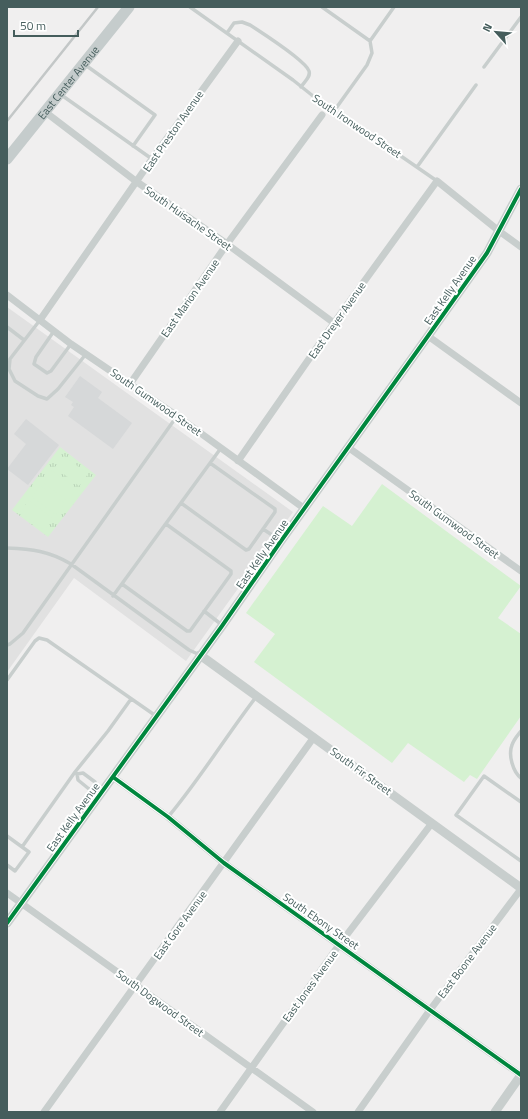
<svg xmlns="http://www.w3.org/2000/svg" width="528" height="1119" font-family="'Titillium Web',sans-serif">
	<defs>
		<pattern id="grass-tufts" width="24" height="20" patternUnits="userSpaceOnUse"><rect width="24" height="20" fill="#d5f1d1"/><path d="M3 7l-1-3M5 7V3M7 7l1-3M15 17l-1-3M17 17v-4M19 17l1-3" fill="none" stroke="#b8d1b6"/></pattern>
	</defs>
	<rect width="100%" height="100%" fill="#f0efef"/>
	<path fill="#e1e1e1" d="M 7,307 L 293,512 L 186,661 L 74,578 L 7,672 Z"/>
	<path fill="url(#grass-tufts)" d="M 60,447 L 96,475 L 48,537 L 12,510 Z"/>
	<path fill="#d5f1d1" d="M 64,456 L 88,474 L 79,486 L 55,467 Z
		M 52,470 L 76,489 L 67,501 L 43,482 Z
		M 382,484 L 521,586 L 498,618 L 521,634 L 521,716 L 477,779 L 470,775 L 464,782 L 408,743 L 392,763 L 254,662 L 275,634 L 246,613 L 323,506 L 352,526 Z
		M 40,485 L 65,504 L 56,515 L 32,497 Z
		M 29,500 L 53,519 L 44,530 L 20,512 Z"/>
	<path fill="#d6d8d9" d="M 80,376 L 102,392 L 98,398 L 132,423 L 113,449 L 68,416 L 74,407 L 71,405 L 73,402 L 65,397 Z
		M 26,419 L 59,445 L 28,485 L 7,469 L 26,444 L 14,434 Z"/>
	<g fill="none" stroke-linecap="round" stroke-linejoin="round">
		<path stroke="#c8cecd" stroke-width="3.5" d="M 190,7 L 293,80 L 318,100 L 382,143 L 437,181
			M 322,7 L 370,41 L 394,7
			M 227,33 L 234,23 L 242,22 L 250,25 C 262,33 305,60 309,71 C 311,77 304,82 301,87
			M 84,64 L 155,115 L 133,146
			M 484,67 L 521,17
			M 60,94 L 152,159
			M 334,111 L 367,65 L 372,53 L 370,41
			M 417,167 L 476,85
			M 40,320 L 10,359 L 9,369 L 15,381 L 38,396 L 47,399 L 58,389 L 86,354
			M 7,327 L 24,340
			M 54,331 L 36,357 L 34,364 L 47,373 L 51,371 L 71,344
			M 181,503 L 246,550 L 249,549 L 275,512 L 275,509 L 210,463
			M 263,529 L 281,541
			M 7,548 C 32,549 49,551 71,564 L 189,650 L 200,655
			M 122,584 L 187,631 L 190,631 L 231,574 L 231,571 L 166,524
			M 113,596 L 221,448
			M 204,611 L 222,625
			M 7,645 L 10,644 L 23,633 L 177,416
			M 7,680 L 35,641 L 39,638 L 47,640 L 156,716
			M 521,731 C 518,735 514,739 512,745 C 508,755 513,772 521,778
			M 75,772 L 108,731 L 131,699
			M 77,774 L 78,780 L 89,789 L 94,787
			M 521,802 L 484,776 L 456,815 L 521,861
			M 168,817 C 200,779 226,736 256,697
			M 7,836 L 29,852 L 15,871 L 7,865
			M 22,847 L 75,772 L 77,774 L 83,773 L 95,782 L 94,787 L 102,793"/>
		<path stroke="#c8cecd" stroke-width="7" d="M 44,111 L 137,182 L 227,244 L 334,323
			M 7,295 L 71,344 L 177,416 L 305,509
			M 40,320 L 152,159 L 238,41
			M 428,336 L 521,403
			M 130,384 L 227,244 L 322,115
			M 349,448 L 521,571
			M 238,461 L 334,323 L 437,181 L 499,231 L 521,247
			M 113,777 L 168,817 L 224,863 L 521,1075
			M 7,893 L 313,1112
			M 44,1112 L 314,737
			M 220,1112 L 339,945 L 432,823
			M 358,1112 L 430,1010 L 521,889"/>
		<path stroke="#c8cecd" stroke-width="9" d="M 200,655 L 521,888
			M 7,923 L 222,626 L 281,541 L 428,336 L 487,253 L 521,189
			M 495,1112 L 521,1075"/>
		<path stroke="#c5cccc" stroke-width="11" id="s1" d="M 7,159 L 129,7"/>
		<path stroke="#c3c7c7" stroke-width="2.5" d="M 7,121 L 98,7"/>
		<g stroke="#fff" stroke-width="6">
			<path id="cycleway" d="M 113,777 L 168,817 L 224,863 L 521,1075
				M 7,923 L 222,626 L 281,541 L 428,336 L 487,253 L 521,189"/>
		</g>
		<use href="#cycleway" stroke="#00873e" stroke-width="4"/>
	</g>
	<g text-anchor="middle" stroke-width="4" stroke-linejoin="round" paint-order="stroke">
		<g font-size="11" fill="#455d5c" stroke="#fff">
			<text dy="4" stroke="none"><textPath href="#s1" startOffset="98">East Center Avenue</textPath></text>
			<text transform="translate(357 126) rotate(34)" y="4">South Ironwood Street</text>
			<text transform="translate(173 131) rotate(-55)" y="4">East Preston Avenue</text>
			<text transform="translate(188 218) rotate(35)" y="4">South Huisache Street</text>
			<text transform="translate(450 290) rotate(-55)" y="4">East Kelly Avenue</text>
			<text transform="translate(190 298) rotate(-55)" y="4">East Marion Avenue</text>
			<text transform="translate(337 320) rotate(-55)" y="4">East Dreyer Avenue</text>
			<text transform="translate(156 402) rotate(35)" y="4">South Gumwood Street</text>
			<text transform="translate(454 524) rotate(36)" y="4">South Gumwood Street</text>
			<text transform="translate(262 554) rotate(-55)" y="4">East Kelly Avenue</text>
			<text transform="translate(361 771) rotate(36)" y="4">South Fir Street</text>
			<text transform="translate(73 817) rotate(-54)" y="4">East Kelly Avenue</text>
			<text transform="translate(321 921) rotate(35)" y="4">South Ebony Street</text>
			<text transform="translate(180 925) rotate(-54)" y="4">East Gore Avenue</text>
			<text transform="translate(467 961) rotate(-53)" y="4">East Boone Avenue</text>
			<text transform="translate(310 986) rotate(-54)" y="4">East Jones Avenue</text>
			<text transform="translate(160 1003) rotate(36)" y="4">South Dogwood Street</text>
		</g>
	</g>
	<rect width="528" height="1119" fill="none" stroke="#455d5c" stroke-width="16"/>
	<g transform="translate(496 32) rotate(297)" stroke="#ffffff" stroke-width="3" paint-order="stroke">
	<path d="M0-3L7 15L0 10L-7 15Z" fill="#455d5c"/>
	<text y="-6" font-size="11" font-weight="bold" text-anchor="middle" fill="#455d5c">N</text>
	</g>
	<path d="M14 30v6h64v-6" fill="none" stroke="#455d5c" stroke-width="2"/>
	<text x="20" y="30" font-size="12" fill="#455d5c" stroke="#ffffff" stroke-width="3" paint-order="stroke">50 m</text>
</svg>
